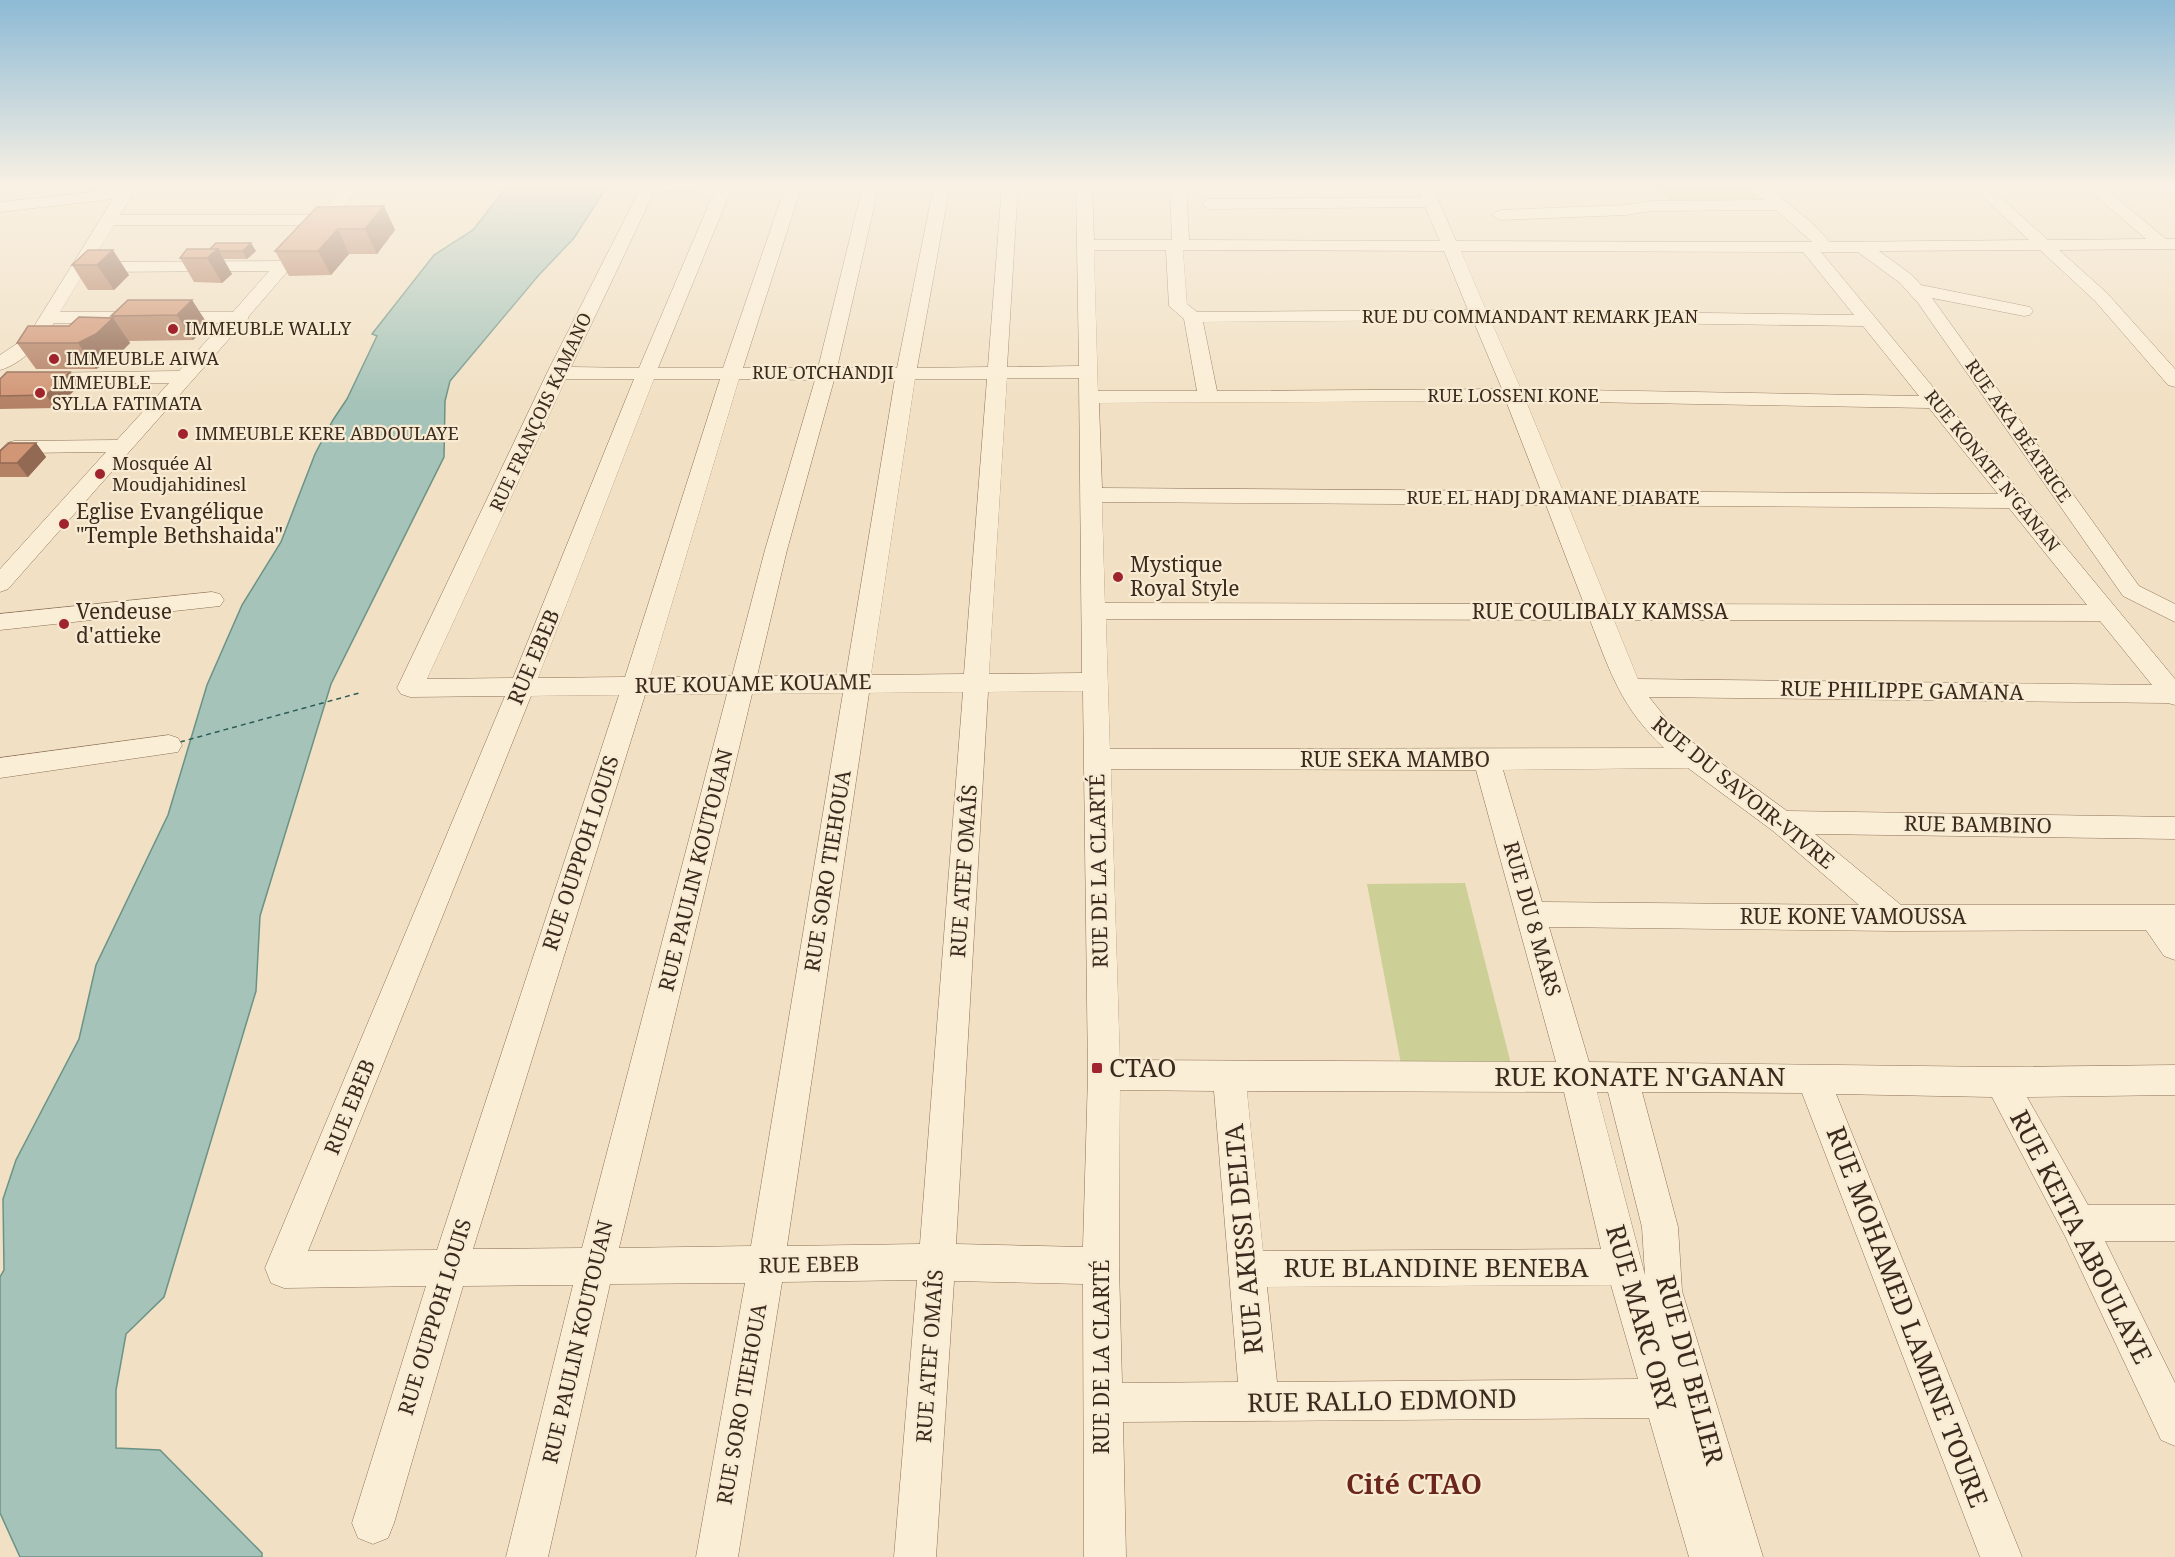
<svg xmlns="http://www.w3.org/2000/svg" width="2175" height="1557" font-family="'Noto Serif',serif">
	<rect width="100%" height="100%" fill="#f1e0c3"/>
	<path fill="#ccd096" d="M 1657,185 L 1747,185 L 1763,204 L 1671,205 Z
		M 1465,883 L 1511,1064 L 1401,1064 L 1367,884 Z"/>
	<path fill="#a5c3b8" stroke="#6b9286" stroke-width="1.5" d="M 508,185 L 608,185 L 574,238 L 538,276 L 450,381 L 445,401 L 444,457 L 331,684 L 260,916 L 256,991 L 164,1297 L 126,1334 L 116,1390 L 116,1448 L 160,1450 L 262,1553 L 262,1557 L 20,1557 L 0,1513 L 0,1277 L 4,1270 L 3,1199 L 16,1160 L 79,1039 L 96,965 L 168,815 L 207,685 L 242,605 L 281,542 L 315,454 L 333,420 L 347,399 L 377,336 L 372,334 L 434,255 L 473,230 Z"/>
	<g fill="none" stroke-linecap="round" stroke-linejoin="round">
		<path stroke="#2c5c56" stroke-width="1.5" stroke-dasharray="5 4" stroke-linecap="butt" d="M 180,742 L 359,693"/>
		<g stroke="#8c7158" stroke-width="1">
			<path id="minor" d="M 122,185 L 138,185 L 120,215 L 319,215 L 345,185 L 362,185 L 249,316 L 247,321 L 244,322 L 8,589 L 0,592 L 0,569 L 106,452 L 20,453 L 7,466 L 0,468 L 0,450 L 7,443 L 14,441 L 117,440 L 169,383 L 37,383 L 30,381 L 27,377 L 30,373 L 179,371 L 223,323 L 54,323 C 42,342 22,364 0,370 L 0,355 L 18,343 L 33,328 L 113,199 L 0,212 L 0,202 L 120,189 ZM 114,225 L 311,225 L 279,261 L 91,262 ZM 85,271 L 88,272 L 269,271 L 233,312 L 60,312 Z
				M 647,185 L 713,185 C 701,196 670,186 653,194 L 571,367 L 639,368 L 717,185 L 733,185 L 658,368 L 723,368 L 786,185 L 802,185 L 743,368 L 818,368 L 863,185 L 879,185 L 837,368 L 897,368 L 934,185 L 950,185 L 917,368 L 988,367 L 1002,185 L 1018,185 L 1007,367 L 1079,366 L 1076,185 L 1092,185 L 1094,240 L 1172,240 L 1170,185 L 1186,185 L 1189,240 L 1440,241 L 1425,207 L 1209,209 L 1201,204 L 1209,199 L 1421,197 L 1416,185 L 1432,185 L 1456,241 L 1812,242 L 1776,210 L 1652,211 L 1626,215 L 1500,220 L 1492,215 L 1500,210 L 1626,205 L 1652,201 L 1764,200 L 1747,185 L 1765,185 L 1810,221 L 1830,242 L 2029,240 L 1970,185 L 1987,185 L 2048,240 L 2146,239 L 2083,185 L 2101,185 L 2166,239 L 2175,239 L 2175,249 L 2059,250 L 2107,293 L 2175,369 L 2175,387 L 2168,385 L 2095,301 L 2040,250 L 1879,251 L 1912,275 L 1921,285 L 2030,307 L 2033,311 L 2030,315 L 2024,316 L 1932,298 L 2139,586 L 2175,604 L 2175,622 L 2123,596 L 1918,303 L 1900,283 L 1858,252 L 1821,252 L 2175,679 L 2175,705 L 2168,703 L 1649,697 L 1669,722 L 1688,739 L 1787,811 L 2175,817 L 2175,839 L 1815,834 L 1901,905 L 2175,905 L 2175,960 L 2164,956 L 2146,930 L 1895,931 L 1549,927 L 1589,1062 L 2001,1067 L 2175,1065 L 2175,1095 L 2027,1097 L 2088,1205 L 2175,1205 L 2175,1241 L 2105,1241 L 2175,1383 L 2175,1446 L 2161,1440 L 2065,1236 L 1992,1097 L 1836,1094 L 2022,1557 L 1980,1557 L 1802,1093 L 1642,1092 L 1678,1227 L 1682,1291 L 1763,1557 L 1689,1557 L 1649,1418 L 1123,1422 L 1126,1557 L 1084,1557 L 1083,1284 L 954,1281 L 936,1557 L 894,1557 L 917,1280 L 782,1282 L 738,1557 L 696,1557 L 745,1283 L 610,1284 L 548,1557 L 506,1557 L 573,1285 L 463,1286 L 394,1523 L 388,1538 L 373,1544 L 358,1538 L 352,1523 L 426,1286 L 284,1288 L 271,1283 L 265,1268 L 505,696 L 410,697 L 401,694 L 397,688 L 547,373 L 639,191 ZM 1094,250 L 1166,250 L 1169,306 L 1184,319 L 1197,391 L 1098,391 ZM 1183,250 L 1444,251 L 1468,310 L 1197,312 L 1187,304 ZM 1461,251 L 1803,252 L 1854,315 L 1486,310 ZM 1473,320 L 1502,389 L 1217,391 L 1203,322 ZM 1491,321 L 1863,326 L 1919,396 L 1521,389 ZM 1007,378 L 1079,378 L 1082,673 L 989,674 ZM 566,379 L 634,379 L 513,678 L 427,679 ZM 654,379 L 720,379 L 625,677 L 538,678 ZM 739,379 L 815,380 L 765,550 L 732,676 L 650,677 ZM 895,379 L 846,675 L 757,676 L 787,550 L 834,380 ZM 915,379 L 987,379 L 964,674 L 871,675 ZM 1506,401 L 1541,491 L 1102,488 L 1099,403 ZM 1526,401 L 1929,408 L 1998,494 L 1563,491 ZM 1102,502 L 1546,505 L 1584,604 L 1105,603 ZM 1568,505 L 2009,508 L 2087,605 L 1608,604 ZM 1106,619 L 1590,620 C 1611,674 1621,707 1664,748 L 1110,749 ZM 1614,620 L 2100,621 L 2152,685 L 1638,679 ZM 1083,691 L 1088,1075 L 1083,1247 L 956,1244 L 988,692 ZM 963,692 L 920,1244 L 787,1246 L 869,693 ZM 843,693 L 751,1246 L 619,1248 L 752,694 ZM 727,694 L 582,1248 L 473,1249 L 645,695 ZM 619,695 L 437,1250 L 308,1251 L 531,696 ZM 1688,768 L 1773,831 L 1859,905 L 1542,902 L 1503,770 ZM 1111,769 L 1476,770 L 1556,1062 L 1120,1060 ZM 1120,1090 L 1214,1091 L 1238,1382 L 1122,1383 L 1119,1266 ZM 1247,1091 L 1564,1092 L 1601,1249 L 1263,1251 ZM 1597,1092 L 1608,1092 L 1642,1227 L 1645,1275 ZM 1611,1285 L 1638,1379 L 1277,1382 L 1267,1287 Z
				M 2158,185 L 2175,185 L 2175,190 L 2160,188 Z
				M 212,592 L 220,594 L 224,600 L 220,606 L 0,630 L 0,614 Z
				M 169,735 L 178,738 L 182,745 L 178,752 L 0,778 L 0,758 Z"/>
		</g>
		<use href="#minor" fill="#fbeed6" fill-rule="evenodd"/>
	</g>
	<path fill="#b48165" d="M 384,206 L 395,230 L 377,254 L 349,254 L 331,275 L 289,276 L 275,251 Z
		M 187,249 L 256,251 L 247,259 L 223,259 L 232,274 L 222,283 L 194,282 L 180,258 Z
		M 88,250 L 129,275 L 114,290 L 88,290 L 72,265 Z
		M 192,300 L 208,325 L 193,340 L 129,341 L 130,343 L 114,359 L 96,369 L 36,369 L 17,343 L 69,326 L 113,318 L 111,316 Z
		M 70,372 L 80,385 L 56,408 L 0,409 L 0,379 Z
		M 36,443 L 46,457 L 28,477 L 0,477 L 0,451 Z"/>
	<path fill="#926953" d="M 384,206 L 395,230 L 377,254 L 365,229 Z
		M 338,229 L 349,254 L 331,275 L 318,251 Z
		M 251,243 L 256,251 L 247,259 L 243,251 Z
		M 218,249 L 232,274 L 222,283 L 207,258 Z
		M 113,250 L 129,275 L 114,290 L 97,265 Z
		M 192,300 L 208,325 L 193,340 L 177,315 Z
		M 113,318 L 130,343 L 114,359 L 96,369 L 78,343 Z
		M 70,372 L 80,385 L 56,408 L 46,395 Z
		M 36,443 L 46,457 L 28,477 L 17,463 Z"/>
	<path fill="#d19676" stroke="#926953" stroke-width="1.5" d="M 384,206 L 365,229 L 338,229 L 318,251 L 275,251 L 317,207 Z
		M 216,243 L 251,243 L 243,251 L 219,251 L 218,249 L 210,249 Z
		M 187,249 L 218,249 L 207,258 L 180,258 Z
		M 88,250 L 113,250 L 97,265 L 72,265 Z
		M 128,300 L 192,300 L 177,315 L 111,316 Z
		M 79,317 L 113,318 L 96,334 L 78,343 L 17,343 L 28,326 L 69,326 Z
		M 7,372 L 70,372 L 46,395 L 0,396 L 0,379 Z
		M 9,443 L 36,443 L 17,463 L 0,463 L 0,451 Z"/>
	<linearGradient id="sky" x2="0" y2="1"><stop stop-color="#8dbad5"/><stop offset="0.46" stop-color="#f9f1e4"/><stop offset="1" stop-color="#f9f1e4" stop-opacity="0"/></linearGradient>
	<rect width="2175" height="403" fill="url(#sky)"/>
	<g fill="#9f242d" stroke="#f8ebd3" stroke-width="2">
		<circle cx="173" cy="329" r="6"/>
		<circle cx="54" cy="359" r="6"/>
		<circle cx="40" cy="393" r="6"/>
		<circle cx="183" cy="434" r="6"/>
		<circle cx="100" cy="474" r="6"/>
		<circle cx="64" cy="524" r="6"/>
		<circle cx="1118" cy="577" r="6"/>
		<circle cx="64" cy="624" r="6"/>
		<rect x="1091" y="1062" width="12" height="12" rx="3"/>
	</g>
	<g text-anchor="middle" stroke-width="4.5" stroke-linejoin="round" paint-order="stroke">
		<g font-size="18" fill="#3b2a1d" stroke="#f8ebd3">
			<text x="1530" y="323">RUE DU COMMANDANT REMARK JEAN</text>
			<text x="823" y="379">RUE OTCHANDJI</text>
			<text x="1513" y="402">RUE LOSSENI KONE</text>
			<text transform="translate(541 412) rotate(-65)" y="6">RUE FRANÇOIS KAMANO</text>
			<text transform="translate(2018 431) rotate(55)" y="6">RUE AKA BÉATRICE</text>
			<text transform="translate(1992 471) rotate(51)" y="6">RUE KONATE N'GANAN</text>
			<text x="1553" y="504">RUE EL HADJ DRAMANE DIABATE</text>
		</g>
		<g font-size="18" fill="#3b2a1d" stroke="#f8ebd3" text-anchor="start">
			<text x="185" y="335">IMMEUBLE WALLY</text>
			<text x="66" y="365">IMMEUBLE AIWA</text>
			<text x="52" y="389">IMMEUBLE<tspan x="52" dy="21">SYLLA FATIMATA</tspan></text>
			<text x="195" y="440">IMMEUBLE KERE ABDOULAYE</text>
			<text x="112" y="470">Mosquée Al<tspan x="112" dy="21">Moudjahidinesl</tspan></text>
		</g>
		<g font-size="21" fill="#3b2a1d" stroke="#f8ebd3" text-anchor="start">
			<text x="76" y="519">Eglise Evangélique<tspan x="76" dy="24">"Temple Bethshaida"</tspan></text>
			<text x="1130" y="572">Mystique<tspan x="1130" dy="24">Royal Style</tspan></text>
			<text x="76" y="619">Vendeuse<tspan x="76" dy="24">d'attieke</tspan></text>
		</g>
		<g font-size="21" fill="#3b2a1d" stroke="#f8ebd3">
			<text x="1600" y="619">RUE COULIBALY KAMSSA</text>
			<text transform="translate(534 657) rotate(-67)" y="7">RUE EBEB</text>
			<text transform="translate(753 684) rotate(-1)" y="7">RUE KOUAME KOUAME</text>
			<text transform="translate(1902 691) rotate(1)" y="7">RUE PHILIPPE GAMANA</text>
			<text x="1395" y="767">RUE SEKA MAMBO</text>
			<text transform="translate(1743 793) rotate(39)" y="7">RUE DU SAVOIR-VIVRE</text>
			<text transform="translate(1978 825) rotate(1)" y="7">RUE BAMBINO</text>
			<text transform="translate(581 853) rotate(-72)" y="7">RUE OUPPOH LOUIS</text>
			<text transform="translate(696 870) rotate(-76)" y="7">RUE PAULIN KOUTOUAN</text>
			<text transform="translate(828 871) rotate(-81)" y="7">RUE SORO TIEHOUA</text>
			<text transform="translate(964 871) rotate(-86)" y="7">RUE ATEF OMAÎS</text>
			<text transform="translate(1099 871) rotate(-91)" y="7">RUE DE LA CLARTÉ</text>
			<text x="1853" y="924">RUE KONE VAMOUSSA</text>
			<text transform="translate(1532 919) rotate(74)" y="7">RUE DU 8 MARS</text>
			<text transform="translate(350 1107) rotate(-68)" y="7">RUE EBEB</text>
			<text transform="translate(809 1265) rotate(-1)" y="7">RUE EBEB</text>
			<text transform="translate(435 1317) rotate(-73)" y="7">RUE OUPPOH LOUIS</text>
			<text transform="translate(578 1342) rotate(-77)" y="7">RUE PAULIN KOUTOUAN</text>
			<text transform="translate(930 1356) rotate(-86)" y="7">RUE ATEF OMAÎS</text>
			<text transform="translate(1102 1357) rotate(-90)" y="7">RUE DE LA CLARTÉ</text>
			<text transform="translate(742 1404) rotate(-80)" y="7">RUE SORO TIEHOUA</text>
		</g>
		<g font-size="26" fill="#3b2a1d" stroke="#f8ebd3" text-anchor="start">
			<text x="1109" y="1077">CTAO</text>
		</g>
		<g font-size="26" fill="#3b2a1d" stroke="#f8ebd3">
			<text x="1640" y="1086">RUE KONATE N'GANAN</text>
			<text transform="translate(2081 1237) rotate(63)" y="9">RUE KEITA ABOULAYE</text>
			<text transform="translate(1244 1239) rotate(-95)" y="9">RUE AKISSI DELTA</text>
			<text x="1436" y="1277">RUE BLANDINE BENEBA</text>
			<text transform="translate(1907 1317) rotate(69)" y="9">RUE MOHAMED LAMINE TOURE</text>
			<text transform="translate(1641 1318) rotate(74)" y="9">RUE MARC ORY</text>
			<text transform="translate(1690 1370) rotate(75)" y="9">RUE DU BELIER</text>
			<text transform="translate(1382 1401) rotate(-1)" y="9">RUE RALLO EDMOND</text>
		</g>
		<g font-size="27" font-weight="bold" fill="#6a261a" stroke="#f8ebd3">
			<text x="1414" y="1494">Cité CTAO</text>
		</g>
	</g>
</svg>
